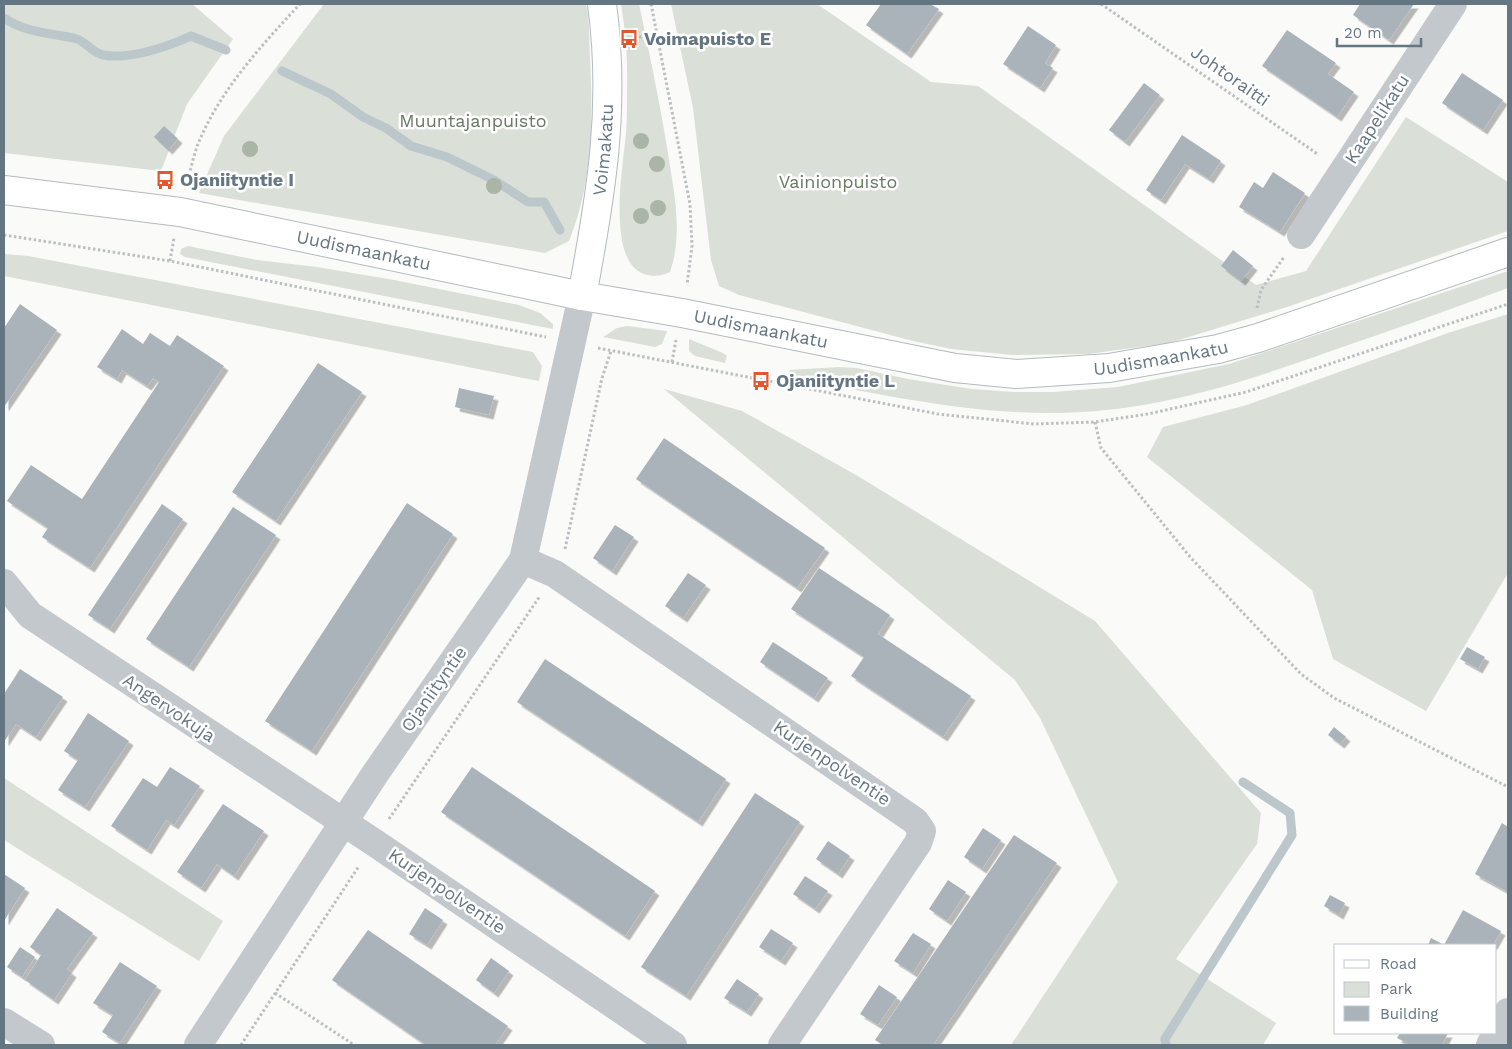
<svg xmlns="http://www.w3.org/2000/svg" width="1512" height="1049" font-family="'Work Sans',sans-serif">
	<defs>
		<filter id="shadow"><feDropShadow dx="4.5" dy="4.5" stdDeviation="0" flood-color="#0004"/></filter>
	</defs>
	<rect width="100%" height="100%" fill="#fafaf8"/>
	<path fill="#dadfd7" d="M 4,4 L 192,4 L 233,39 L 187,104 L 161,171 L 4,153 Z
		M 324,4 L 586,4 C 590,21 589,40 590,57 C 593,121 593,181 569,241 L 545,253 L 199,193 L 224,136 Z
		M 621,4 L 639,4 C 649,51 659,99 667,147 C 673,188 684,231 670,272 C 662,276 653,277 644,274 C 606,261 623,165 626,134 C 627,120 627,106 627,92 C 628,62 626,33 621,4 Z
		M 671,4 L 817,4 L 931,82 L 978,86 L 1256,285 L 1306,271 L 1406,117 L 1508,182 L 1508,231 L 1287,307 L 1169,343 L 1088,354 L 1012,355 L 951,349 L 913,341 L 739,295 L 719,286 L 711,260 L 693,108 Z
		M 188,246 L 257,260 L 317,267 L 394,280 L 519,305 L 540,313 L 553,324 L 553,329 L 185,257 L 180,254 L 181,249 Z
		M 4,254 L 28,256 L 533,352 L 542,366 L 539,381 L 4,276 Z
		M 1508,271 L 1508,288 C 1449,310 1390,331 1331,351 C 1250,380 1169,407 1082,412 C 982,418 885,395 788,377 L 790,370 L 838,367 L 857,368 L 908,379 L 972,389 L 1014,392 L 1053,392 L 1118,387 L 1229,364 Z
		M 1508,314 L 1508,573 L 1426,711 L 1333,659 L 1312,590 L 1147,457 L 1163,427 L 1247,405 L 1448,333 Z
		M 627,326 L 667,331 L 662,344 L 655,347 L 603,337 L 617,328 Z
		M 689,339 L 723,353 L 727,356 L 725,363 L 695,356 L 689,351 Z
		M 664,389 L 742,411 L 856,475 L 1095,621 L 1261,813 L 1257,844 L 1176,959 L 1276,1023 L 1263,1045 L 1011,1045 L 1118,882 L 1040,718 L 1015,680 Z
		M 4,778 L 223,921 L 199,961 L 4,840 Z"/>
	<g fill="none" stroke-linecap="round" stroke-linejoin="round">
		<path stroke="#bbc7cb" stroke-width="9" d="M 4,18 C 25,33 53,33 77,39 C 86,42 93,53 103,55 C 129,60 167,47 191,36 L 226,50
			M 282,71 L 331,94 L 363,117 L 386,128 L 411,146 L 447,157 L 494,180 L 528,202 L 544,202 L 560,230
			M 1166,1045 L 1165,1039 L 1292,835 L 1290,813 L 1243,782"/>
	</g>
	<path fill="#aab3b9" filter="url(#shadow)" d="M 881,4 L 930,4 L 939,9 L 907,54 L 866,25 Z
		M 1360,4 L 1414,4 L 1389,40 L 1353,15 Z
		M 1028,26 L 1056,45 L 1045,63 L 1053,68 L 1040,88 L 1003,64 Z
		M 1287,30 L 1336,63 L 1328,74 L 1354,92 L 1337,117 L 1262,66 Z
		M 1462,73 L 1503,100 L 1483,130 L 1442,103 Z
		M 1144,83 L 1160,95 L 1125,142 L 1109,130 Z
		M 164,126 L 178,139 L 168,150 L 154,137 Z
		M 1182,135 L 1221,161 L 1209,179 L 1185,164 L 1161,200 L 1146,190 Z
		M 1273,172 L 1305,193 L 1280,232 L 1239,207 L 1254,182 L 1263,188 Z
		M 1233,250 L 1253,266 L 1241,281 L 1221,266 Z
		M 20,304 L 57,330 L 4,407 L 4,328 Z
		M 122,329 L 143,344 L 150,333 L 170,346 L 177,335 L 224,366 L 90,568 L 42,537 L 48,528 L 7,501 L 31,465 L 82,499 L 159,382 L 153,378 L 147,386 L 122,370 L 117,379 L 97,367 Z
		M 318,363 L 362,392 L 276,521 L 232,492 Z
		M 459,388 L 494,396 L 489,415 L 455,407 Z
		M 664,438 L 825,548 L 797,588 L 636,479 Z
		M 407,503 L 453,534 L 312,751 L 265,721 Z
		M 162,504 L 183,519 L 110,629 L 88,615 Z
		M 233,507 L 276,535 L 189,667 L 146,639 Z
		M 615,525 L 634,537 L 612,571 L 593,558 Z
		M 819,568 L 890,615 L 878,634 L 971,696 L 943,737 L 851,676 L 864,657 L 791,609 Z
		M 688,573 L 706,585 L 683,618 L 665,606 Z
		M 773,642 L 828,678 L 814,698 L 760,662 Z
		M 1467,647 L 1485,657 L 1478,669 L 1460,659 Z
		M 545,659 L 726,779 L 698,822 L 517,702 Z
		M 20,669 L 63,697 L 36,737 L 16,724 L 4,742 L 4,694 Z
		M 88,713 L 129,741 L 85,807 L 58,790 L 78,760 L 64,751 Z
		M 1334,727 L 1346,737 L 1340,744 L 1328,735 Z
		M 170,767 L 200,786 L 174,825 L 166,820 L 147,850 L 111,826 L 143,778 L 157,787 Z
		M 472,767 L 655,891 L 625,936 L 441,812 Z
		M 755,793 L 800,822 L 686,996 L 641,967 Z
		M 223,804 L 264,831 L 234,876 L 217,864 L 201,888 L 177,872 Z
		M 1502,823 L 1508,827 L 1508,892 L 1475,874 Z
		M 983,828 L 1001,840 L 982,869 L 964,857 Z
		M 1014,835 L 1057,863 L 933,1045 L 883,1045 L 875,1040 Z
		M 828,841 L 850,856 L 838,874 L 816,859 Z
		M 4,874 L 25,888 L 4,921 Z
		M 805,876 L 828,891 L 815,909 L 793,894 Z
		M 948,880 L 966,892 L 947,921 L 929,909 Z
		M 1330,895 L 1345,903 L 1339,915 L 1324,906 Z
		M 57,908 L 93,933 L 67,969 L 72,973 L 54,1000 L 25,980 L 41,955 L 30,947 Z
		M 425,908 L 443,920 L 427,945 L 409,934 Z
		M 1463,910 L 1501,931 L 1493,945 L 1428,945 L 1431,938 L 1444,945 Z
		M 771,929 L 793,943 L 781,961 L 759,947 Z
		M 368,930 L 508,1026 L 495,1045 L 426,1045 L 332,980 Z
		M 913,933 L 931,944 L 913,973 L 894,961 Z
		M 20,947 L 35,957 L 22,977 L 7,967 Z
		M 491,958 L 509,971 L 494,993 L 476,980 Z
		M 120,962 L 157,986 L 120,1043 L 102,1032 L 113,1015 L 93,1003 Z
		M 737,979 L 759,994 L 747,1012 L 724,998 Z
		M 879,985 L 897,997 L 878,1025 L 860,1014 Z
		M 1400,1033 L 1448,1033 L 1442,1045 L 1411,1045 L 1397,1038 Z"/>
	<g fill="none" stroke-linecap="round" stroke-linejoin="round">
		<g stroke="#b3babf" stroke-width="30">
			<g id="secondary">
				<path id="s1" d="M 4,190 L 180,212 L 582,296 L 682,313 L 955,368 L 1016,374 L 1109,368 L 1218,349 L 1258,338 L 1508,252"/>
				<path id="s2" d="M 582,296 C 601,195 616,107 602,4"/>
			</g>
		</g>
		<path stroke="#bbbfc2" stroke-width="3" stroke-dasharray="2.5 2.5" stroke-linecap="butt" d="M 651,4 L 690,204 L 692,246 L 687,285
			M 1101,4 L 1319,155
			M 634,38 L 657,34
			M 187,185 C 190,172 193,157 198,144 C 220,90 261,46 300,4
			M 4,235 L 170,261 L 546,337
			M 170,261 L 174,238
			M 1257,308 L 1261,290 L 1284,257
			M 598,348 L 938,414 L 1034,424 L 1095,422 L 1148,414 L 1246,392 L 1508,304
			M 672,362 L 676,340
			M 1095,422 L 1101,448 L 1191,558 L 1301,674 L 1334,698 L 1508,787
			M 565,549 L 602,378 L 611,351
			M 389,819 L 540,596
			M 275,993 L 354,1045
			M 241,1045 L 359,866"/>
		<path stroke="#c3c8cc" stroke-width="28" d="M 1301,235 L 1453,4
			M 523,560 L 555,574 L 915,821 L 922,831 L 918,843 L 782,1045
			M 4,583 L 30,615 L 375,843 L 673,1045
			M 4,1022 L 41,1045
			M 198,1045 L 375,774 L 523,560 L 582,296
			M 1490,1045 L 1508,1012"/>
		<use href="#secondary" stroke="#fff" stroke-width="28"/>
	</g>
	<g fill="#aab4a7">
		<circle cx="641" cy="141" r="8"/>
		<circle cx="250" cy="149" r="8"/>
		<circle cx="657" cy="164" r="8"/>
		<circle cx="494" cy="186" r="8"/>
		<circle cx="658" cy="208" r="8"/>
		<circle cx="641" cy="216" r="8"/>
	</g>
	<defs>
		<g id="bus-bare" transform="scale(1.5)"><path d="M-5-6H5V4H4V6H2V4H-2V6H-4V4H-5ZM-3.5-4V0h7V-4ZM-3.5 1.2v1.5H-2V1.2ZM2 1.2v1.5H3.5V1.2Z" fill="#e4572e" stroke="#fff" stroke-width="2.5" paint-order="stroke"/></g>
	</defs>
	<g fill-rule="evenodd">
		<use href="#bus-bare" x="629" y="39"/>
		<use href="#bus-bare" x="165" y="180"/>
		<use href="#bus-bare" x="761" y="381"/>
	</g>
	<g text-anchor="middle" stroke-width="5" stroke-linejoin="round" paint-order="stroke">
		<g font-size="18" font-weight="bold" fill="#657683" stroke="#fff" text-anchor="start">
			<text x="644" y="45">Voimapuisto E</text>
			<text x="180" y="186">Ojaniityntie I</text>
			<text x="776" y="387">Ojaniityntie L</text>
		</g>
		<g font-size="18" fill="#657683" stroke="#fff">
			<text transform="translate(1230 76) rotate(35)" y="6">Johtoraitti</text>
			<text transform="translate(1377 119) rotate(-57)" y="6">Kaapelikatu</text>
			<text dy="6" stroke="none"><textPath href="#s2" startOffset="148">Voimakatu</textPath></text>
			<text dy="6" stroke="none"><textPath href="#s1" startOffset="365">Uudismaankatu</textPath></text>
			<text dy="6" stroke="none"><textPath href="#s1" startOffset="770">Uudismaankatu</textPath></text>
			<text dy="6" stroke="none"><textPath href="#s1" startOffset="1175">Uudismaankatu</textPath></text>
			<text transform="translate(434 689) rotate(-55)" y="6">Ojaniityntie</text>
			<text transform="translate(169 708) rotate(34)" y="6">Angervokuja</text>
			<text transform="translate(832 763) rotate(34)" y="6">Kurjenpolventie</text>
			<text transform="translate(447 891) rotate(34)" y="6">Kurjenpolventie</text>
		</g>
		<g font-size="18" fill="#687a64" stroke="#fff">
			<text x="473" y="127">Muuntajanpuisto</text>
			<text x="838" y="188">Vainionpuisto</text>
		</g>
	</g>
	<rect width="1512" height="1049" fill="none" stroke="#657683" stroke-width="10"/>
	<rect x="1334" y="944" width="162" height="90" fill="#ffffff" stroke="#c1c8cd"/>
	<rect x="1344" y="960" width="25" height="8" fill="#ffffff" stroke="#c1c8cd"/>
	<text x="1380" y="969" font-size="15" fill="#657683">Road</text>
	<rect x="1344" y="982" width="25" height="15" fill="#dadfd7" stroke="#c1c8cd"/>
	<text x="1380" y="994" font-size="15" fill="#657683">Park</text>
	<rect x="1344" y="1006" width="25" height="15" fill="#aab3b9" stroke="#c1c8cd"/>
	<text x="1380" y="1019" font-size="15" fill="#657683">Building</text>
	<path d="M1337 38v8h84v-8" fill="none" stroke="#657683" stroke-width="2.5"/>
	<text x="1344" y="38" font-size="15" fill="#657683" stroke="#ffffff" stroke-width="4" paint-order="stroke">20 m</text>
</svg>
